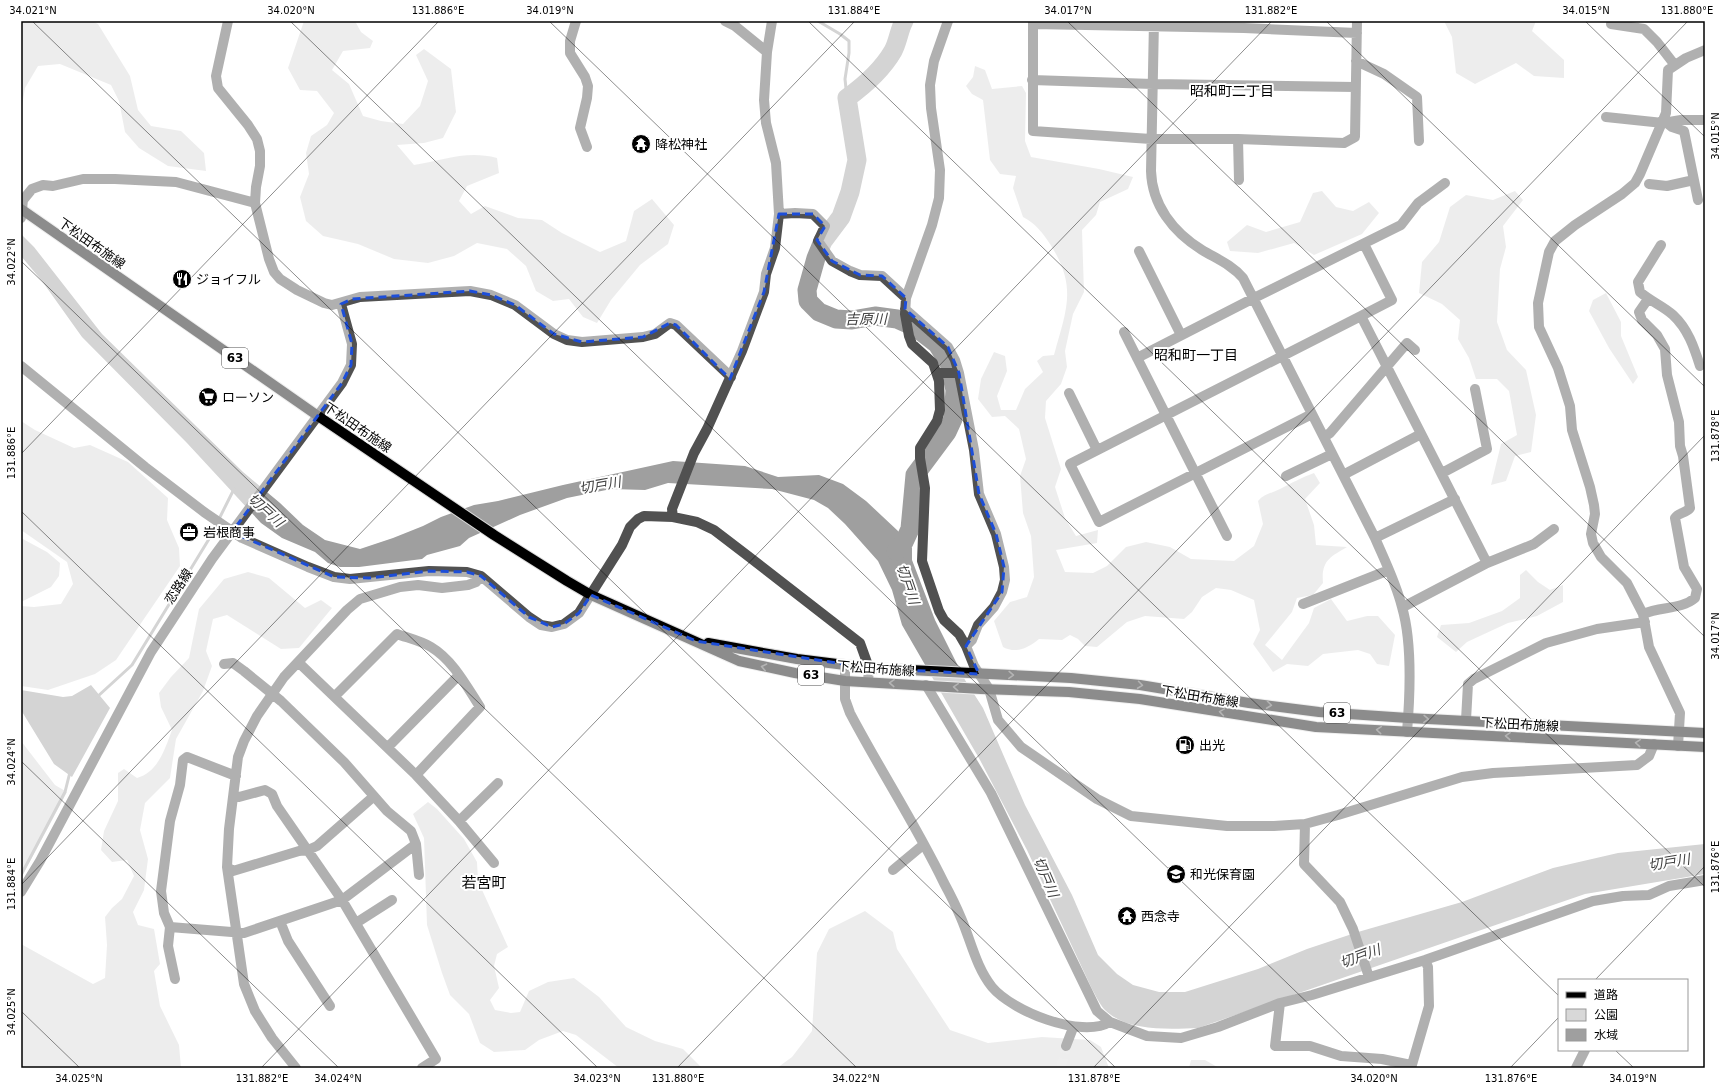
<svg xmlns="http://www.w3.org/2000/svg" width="1726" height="1089" font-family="'DejaVu Sans','Noto Sans JP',sans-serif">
	<rect width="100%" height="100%" fill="#fff"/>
	<path fill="#d8d8d8" d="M 21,21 L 92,21 L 98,24 L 130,76 L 138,110 L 151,126 L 181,131 L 204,153 L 206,171 L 168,166 L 139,148 L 125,132 L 119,101 L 111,85 L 60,64 L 38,66 L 25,88 L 21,112 Z
		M 304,21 L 355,21 L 361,32 L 373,41 L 370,48 L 343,51 L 332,70 L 349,84 L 363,116 L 381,121 L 403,124 L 420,106 L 428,81 L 416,55 L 424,49 L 451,69 L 456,112 L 443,138 L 424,143 L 397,145 L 414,165 C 444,160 467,150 497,158 L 499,173 L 467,186 L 459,201 L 471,214 L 485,206 L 518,218 L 542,220 L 562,233 L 600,252 L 626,241 L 634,211 L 652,199 L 674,225 L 668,244 L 640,265 L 611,300 L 597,323 L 583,317 L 569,299 L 553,301 L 536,291 L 526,266 L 507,249 L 477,243 L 454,256 L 428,263 L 394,259 L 358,244 L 323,236 L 306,221 L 300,197 L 309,174 L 306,153 L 311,136 L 327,125 L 334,113 L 317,91 L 300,90 L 288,68 Z
		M 1444,21 L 1536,21 L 1532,31 L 1564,60 L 1564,78 L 1534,76 L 1516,63 L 1475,84 L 1456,73 L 1452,37 Z
		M 975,66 L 985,70 L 992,89 L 1022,86 L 1026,93 L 1025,141 L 1031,157 L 1099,169 L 1133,177 L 1128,189 L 1100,202 L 1096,215 L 1082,230 L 1084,292 L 1073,314 L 1065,351 L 1067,367 L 1061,384 L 1046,401 L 1045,418 L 1061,469 L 1055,487 L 1065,518 L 1076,536 L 1098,530 L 1097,543 L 1056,550 L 1065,572 L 1093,573 L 1107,566 L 1126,547 L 1146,542 L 1170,547 L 1191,559 L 1234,561 L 1254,546 L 1263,524 L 1258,501 C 1264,494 1272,493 1280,489 C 1292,483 1300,478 1314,473 L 1320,483 L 1305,499 L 1314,525 L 1316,545 L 1347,547 C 1330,557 1321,561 1323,583 L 1313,595 L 1297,598 L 1292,612 L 1265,645 L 1282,660 L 1309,623 L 1314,608 L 1331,599 L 1347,621 L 1367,616 L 1378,616 L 1395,635 L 1389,666 L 1377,664 L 1370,654 L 1358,650 L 1323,654 L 1308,666 L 1287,664 L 1273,672 L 1253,644 L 1260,630 L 1254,600 L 1231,590 L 1216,588 L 1202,597 L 1192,612 L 1184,619 L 1145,616 L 1127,622 L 1097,647 L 1085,646 L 1078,639 L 1070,635 L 1062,640 L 1039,639 C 1028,648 1016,654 1003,647 L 994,621 L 1010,602 L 1027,597 L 1034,577 L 1031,536 L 1023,513 L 1020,476 L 1026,459 L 1019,429 L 1005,416 L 992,417 L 978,399 L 981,379 L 994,352 L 1005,356 L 1007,371 L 997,396 L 1001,410 L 1016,410 L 1025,389 L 1043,372 L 1037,361 L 1043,356 L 1054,355 C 1066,310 1078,287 1050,244 C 1043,233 1035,223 1023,217 L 1013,188 L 1016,176 L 1000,174 L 990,160 L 983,100 L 972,94 L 966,86 L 973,77 Z
		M 1322,191 L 1336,207 L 1353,211 L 1369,202 L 1379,213 L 1362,234 L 1314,255 L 1294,243 L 1258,253 L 1230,251 L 1227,242 L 1247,225 L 1266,232 L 1300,222 L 1313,193 Z
		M 1515,191 L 1523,200 L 1503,226 L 1506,247 L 1500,269 L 1497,322 L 1507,350 L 1526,370 L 1536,415 L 1531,452 L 1515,456 L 1506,481 L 1491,485 L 1501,444 L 1517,435 L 1509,391 L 1497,379 L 1476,379 L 1469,358 L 1458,339 L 1460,320 L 1442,304 L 1419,293 L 1422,262 L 1439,242 L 1450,207 L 1466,195 L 1493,200 Z
		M 1606,293 L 1621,322 L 1621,336 L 1638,377 L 1633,384 L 1609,348 L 1589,311 L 1593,300 Z
		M 21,421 L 35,430 L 74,448 L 90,445 L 128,462 L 168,498 L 167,520 L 179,548 L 180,566 L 116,660 L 95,674 L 48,690 L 21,686 L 21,606 L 34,607 L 61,604 L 73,584 L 67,562 L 21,530 Z
		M 21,538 L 47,552 L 60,563 L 59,576 L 51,587 L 21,602 Z
		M 1526,570 L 1538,582 L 1550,590 L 1563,585 L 1563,602 L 1537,616 L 1508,623 L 1467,642 L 1456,652 L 1437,637 L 1441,625 L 1469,623 L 1502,611 L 1520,598 L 1520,575 Z
		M 248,572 L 269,578 L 305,608 L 321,600 L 332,608 L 299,648 L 281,649 L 227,615 L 213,619 L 206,651 L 212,666 L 203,691 L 176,739 L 170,778 L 145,803 L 140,830 L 148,859 L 144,890 L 133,912 L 138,925 L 154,929 L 160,964 L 154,971 L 160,1006 L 179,1045 L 181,1068 L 21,1068 L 21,944 L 93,984 L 105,978 L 107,945 L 105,917 L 112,908 L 122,899 L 134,876 L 127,860 L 112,862 L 101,850 L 104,831 L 118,801 L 118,773 L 124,769 L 137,778 C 158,772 165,749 172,730 L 161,707 L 159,693 L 171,677 L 189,658 L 199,609 L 224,579 Z
		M 21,741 L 55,785 L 67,792 L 21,878 Z
		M 428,802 L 437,809 L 464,839 L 477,862 L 478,881 L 508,947 L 497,954 L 494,966 L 499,988 L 490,1000 L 495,1010 L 511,1013 L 520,1012 L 529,991 L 548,982 L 574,978 L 599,997 L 626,1027 L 655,1041 L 683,1049 L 702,1068 L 619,1068 L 576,1035 L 563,1031 L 539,1040 L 525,1050 L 494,1052 L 480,1043 L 469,1014 L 450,995 L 442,973 L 427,925 L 424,838 L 413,814 Z
		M 865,911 L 893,932 L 897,949 L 950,1030 L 988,1043 L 1042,1037 L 1090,1040 L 1101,1047 L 1109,1068 L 777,1068 L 792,1057 L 812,1031 L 817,953 L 829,929 Z
		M 1191,1060 L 1205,1060 L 1219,1068 L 1189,1068 Z"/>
	<path fill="#9f9f9f" d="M 21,234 L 34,247 L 102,334 L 243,472 L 280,503 L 303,525 L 325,540 L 360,549 L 393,538 L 423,526 L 441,517 L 474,505 L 498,501 L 563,485 L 673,461 L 745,466 L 778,477 L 819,475 L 843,484 L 866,501 L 898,531 L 912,548 L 912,560 L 935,620 L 965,680 L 983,708 L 1025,805 L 1072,895 L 1098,955 L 1117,974 L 1133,985 L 1159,992 L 1185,992 L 1258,969 L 1307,949 L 1358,932 L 1462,902 L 1553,868 L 1618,853 L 1705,844 L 1705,874 L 1585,894 L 1198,1028 C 1170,1029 1127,1032 1105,1010 C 1100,1005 1096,996 1092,989 L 1027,850 L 980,760 L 902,625 L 892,590 L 878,561 L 845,524 L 828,508 L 814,500 L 772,489 L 668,483 L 645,490 L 611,489 L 567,498 L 520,515 L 469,538 L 460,546 L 427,555 L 422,559 L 359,567 L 340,567 L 328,563 L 315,552 L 282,538 L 261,523 L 187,443 L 82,337 L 42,281 L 21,256 Z
		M 91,685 L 110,708 L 72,777 L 54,764 L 21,710 L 21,690 L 63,697 L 72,696 Z"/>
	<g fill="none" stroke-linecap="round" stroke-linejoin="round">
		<path stroke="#9f9f9f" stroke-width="3" d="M 818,21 L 840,34 L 849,41 L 849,53 L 845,79 L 847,98
			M 97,697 L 132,665 L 209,539 L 234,489
			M 21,875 L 65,792 L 70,772"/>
		<path stroke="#9f9f9f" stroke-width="19" d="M 896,551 L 904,542 L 910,529 L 915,475 L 947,432 L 953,419 L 955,390 L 949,363 L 937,344 L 915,327 L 897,319 L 875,316 L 852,320 L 836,319 L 819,312 L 808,301 L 807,290 L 816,258 L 823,241 L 841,217 L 850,192 L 857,160 L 847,98 C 865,85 882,70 893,51 C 898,42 899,30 904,21"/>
		<path stroke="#d9d9d9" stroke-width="10" stroke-dasharray="10 5" stroke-linecap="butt" d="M 1061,1068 L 1066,1046"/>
		<g stroke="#dbdbdb" stroke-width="12">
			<path id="major" d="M 21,209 L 318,416 L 494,535 L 567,581 L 591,595 L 739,661 L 795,673 L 845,681 L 981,689 L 1069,692 L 1140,699 L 1316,727 L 1705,747
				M 708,643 L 797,659 L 869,668 L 1071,678 L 1140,685 L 1249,703 L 1319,712 L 1408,718 L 1705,733"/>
		</g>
		<path stroke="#515151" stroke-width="10" d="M 228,21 L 216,76 L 218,88 L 248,125 L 257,139 L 260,151 L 260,166 L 256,187 L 255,203 L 269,259 L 274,272 L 280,279 L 297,290 L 324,303 L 332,305 L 360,297 L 470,291 L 491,295 L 515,305 L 554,334 L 567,340 L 582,342 L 643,337 L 655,334 L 670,323 L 676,325 L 731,377
			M 576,21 L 570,41 L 570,53 L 585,77 L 588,86 L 587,98 L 580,128 L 587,147
			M 725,21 L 735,26 L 767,52
			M 948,21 L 934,61 L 930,85 L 931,108 L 940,170 L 939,198 L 932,225 L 906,298 L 905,314 L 909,336 L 912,344 L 933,363 L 939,381 L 940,410 L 937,421 L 920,448 L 920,458 L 925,488 L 922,561 L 939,611 L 944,620 L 959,634 L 966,646 L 974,666 L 989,689 L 998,720 L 1021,747 L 1097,799 L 1131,816 L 1227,826 L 1274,826 L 1305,824 L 1338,815 L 1462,777 L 1493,773 L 1637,765 L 1649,756 L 1654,744
			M 1033,21 L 1033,131 L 1151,139 L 1238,139 L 1344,143 L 1355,137 L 1357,21
			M 1154,21 L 1151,171 C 1152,205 1173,232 1202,250 C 1217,259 1232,265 1243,278 L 1375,538 C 1385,561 1396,583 1402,607 C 1412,641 1410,696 1407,732
			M 1033,24 L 1244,28 L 1357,33
			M 1611,24 L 1644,29 L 1657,42 L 1674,64
			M 1356,61 L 1384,74 L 1417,97 L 1419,141
			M 1032,80 L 1153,84 L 1355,87
			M 1606,117 L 1663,123 L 1681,120 L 1705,120
			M 1667,123 L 1672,127 L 1684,131 L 1698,200
			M 1238,139 L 1239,180
			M 1649,184 L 1667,186 L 1694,180
			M 779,214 L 795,213 L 813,214 L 825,226 L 818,241 L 832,261 L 850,271 L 860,275 L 882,276 L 906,298
			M 21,218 L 23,200 L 32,189 L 43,185 L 53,186 L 83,179 L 115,179 L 176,182 L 255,203
			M 1661,245 L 1638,282 L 1640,292 C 1650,301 1663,306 1673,315 C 1688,329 1694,347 1700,366
			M 1139,251 L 1181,335
			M 905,309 L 948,347 L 955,360 L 959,373
			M 1361,316 L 1392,300 L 1364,244
			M 1124,332 L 1227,536
			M 1137,358 L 1254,298 L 1401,225 L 1418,203 L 1445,183
			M 21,366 L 145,467 L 204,512 L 242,538 L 308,567 L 334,577 L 350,579 L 429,571 L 467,572 L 481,576 L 529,617 L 541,625 L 552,627 L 564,624 L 579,613 L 622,545 L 630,527 L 638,519 L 644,516 L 673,517 L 697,522 L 714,530 L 748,556 L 860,643 L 869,668 L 868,682
			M 937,373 L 959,373 L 974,450 L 979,494 L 996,534 L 1004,567 L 1005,580 L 1002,592 L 994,607 L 978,625 L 972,640 L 966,646
			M 1069,393 L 1097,450
			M 1312,414 L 1099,522 L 1070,464 L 1361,316 L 1487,563
			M 1324,437 L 1330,433 L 1407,343 L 1415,350
			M 1442,473 L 1487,449 L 1475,389
			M 1343,475 L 1421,434
			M 1286,476 L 1332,454
			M 673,517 L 672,509 L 694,453 L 707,429 L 742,351 L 764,292 L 766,274 L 775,248 L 779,214 L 776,163 L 766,123 L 764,100 L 767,52 L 772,21
			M 1375,538 L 1455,499
			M 1303,604 L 1389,570
			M 1403,607 L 1487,563 L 1534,544 L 1554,529
			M 1643,614 C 1661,606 1681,610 1695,598 L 1697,589 L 1684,567 L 1675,518 C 1679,512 1685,514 1690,508 L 1683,456 L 1680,446 L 1679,422 L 1667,375 L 1665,349 L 1657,335 L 1642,320 L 1639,312 L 1648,299
			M 298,662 L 416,775 L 459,821 L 494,863
			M 224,664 L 233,663 L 244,671 L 281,701 L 344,762 L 387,811 L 411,831 L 416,844 L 419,875
			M 845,665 L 845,699 L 850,713 C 880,770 916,825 944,883 C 950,894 956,906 961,918 C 971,941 976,967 992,987 C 1012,1011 1081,1039 1110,1022
			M 926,685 L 991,793 L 1097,1011 L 1110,1022 L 1147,1036 L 1181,1038 L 1218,1027 L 1280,1003 L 1312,995 L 1425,960 L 1593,901 L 1623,896 L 1649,895 L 1669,886 L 1705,880
			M 335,696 L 397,634 C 408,638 421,641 431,647 C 453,660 467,687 480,707 L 416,775
			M 1466,720 L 1468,684 L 1474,679 L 1546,643 L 1597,629 L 1645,622
			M 1678,746 L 1680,713 L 1649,647 L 1643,614 L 1627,583 L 1601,557 L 1593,543 L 1591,534 L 1595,514 L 1594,505 L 1590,487 L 1572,430 L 1570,406 L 1558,368 L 1539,327 L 1538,303 L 1549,252 L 1555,241 L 1575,225 L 1622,194 L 1635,183 L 1640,174 L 1666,113 L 1668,70 L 1686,58 L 1705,50
			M 388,747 L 459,675
			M 234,796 L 239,797 L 265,790 L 272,794 L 277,806 L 342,900 L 436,1059 L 422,1068
			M 459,821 L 498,783
			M 1305,824 L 1304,864 L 1340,902 L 1353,929 L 1369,977
			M 227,867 L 233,871 L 299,851 L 308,850 L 317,846 L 373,797
			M 893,870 L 923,845
			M 21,892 L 40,861 L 151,652 L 212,559 L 342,383 L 351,365 L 352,344 L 341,304
			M 280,921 L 288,941 L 330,1006
			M 356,923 L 392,900
			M 170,927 L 244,933 L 342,900 L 416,844
			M 175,979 L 168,946 L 170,927 L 164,913 L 161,891 L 170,821 L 180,785 L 183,760 L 187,757 L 236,776
			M 1280,1003 L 1275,1046 L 1310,1046 L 1341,1056 L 1382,1059 L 1411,1065
			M 1066,1046 L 1073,1028
			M 296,1068 L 272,1038 L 255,1011 L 244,984 L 227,867 L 229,829 L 238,757 L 244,741 L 257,716 L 284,677 L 347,610 L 360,599 L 400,587 L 418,585 L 442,588 L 468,585 L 476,582 L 481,576
			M 1411,1068 L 1429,1006 L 1428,967 L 1425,960
			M 1576,1068 L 1585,1050"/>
		<use href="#major" stroke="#000" stroke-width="10"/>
	</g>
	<defs><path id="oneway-chevron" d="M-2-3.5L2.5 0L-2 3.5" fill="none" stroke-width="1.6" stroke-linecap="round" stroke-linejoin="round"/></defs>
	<g stroke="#595959">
		<use href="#oneway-chevron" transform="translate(764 667) rotate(-168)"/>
		<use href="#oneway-chevron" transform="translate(1011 675) rotate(2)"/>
		<use href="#oneway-chevron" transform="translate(892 683) rotate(-177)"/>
		<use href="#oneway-chevron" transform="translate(1140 685) rotate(8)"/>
		<use href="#oneway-chevron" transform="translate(956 687) rotate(-176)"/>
		<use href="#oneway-chevron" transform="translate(1269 705) rotate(7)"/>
		<use href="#oneway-chevron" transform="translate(1222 712) rotate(-171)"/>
		<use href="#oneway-chevron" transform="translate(1426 719) rotate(2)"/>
		<use href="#oneway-chevron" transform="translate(1379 730) rotate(-175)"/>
		<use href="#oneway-chevron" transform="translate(1508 736) rotate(-177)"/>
		<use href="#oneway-chevron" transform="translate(1638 743) rotate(-175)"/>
	</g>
	<path d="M0 0H1726V1089H0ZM 779,214 L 813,214 L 825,226 L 817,240 L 832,261 L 860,275 L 882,276 L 906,298 L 905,309 L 948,347 L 959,373 L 979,494 L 996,534 L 1004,567 L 1002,592 L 966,646 L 979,674 L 869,668 L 696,641 L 591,595 L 579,613 L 564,624 L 552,627 L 529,617 L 481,576 L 467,572 L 429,571 L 369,578 L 334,577 L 232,532 L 342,383 L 351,365 L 352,344 L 341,304 L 352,299 L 470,291 L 491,295 L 515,305 L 554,334 L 582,342 L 643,337 L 670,323 L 676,325 L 730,379 L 764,292 Z" fill="#fff" fill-opacity=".55" fill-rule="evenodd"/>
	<path fill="none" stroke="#1d4ed8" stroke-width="3" stroke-dasharray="8 5" stroke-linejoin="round" d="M 779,214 L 813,214 L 825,226 L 817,240 L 832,261 L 860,275 L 882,276 L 906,298 L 905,309 L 948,347 L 959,373 L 979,494 L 996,534 L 1004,567 L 1002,592 L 966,646 L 979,674 L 869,668 L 696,641 L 591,595 L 579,613 L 564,624 L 552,627 L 529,617 L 481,576 L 467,572 L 429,571 L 369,578 L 334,577 L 232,532 L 342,383 L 351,365 L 352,344 L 341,304 L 352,299 L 470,291 L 491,295 L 515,305 L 554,334 L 582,342 L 643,337 L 670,323 L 676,325 L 730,379 L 764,292 Z"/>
	<path fill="none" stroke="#000" stroke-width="1" stroke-opacity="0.45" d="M 32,21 L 1116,1068M 290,21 L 1375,1068M 549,21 L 1559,996M 808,21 L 1705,887M 1067,21 L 1705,637M 1326,21 L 1705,387M 1585,21 L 1705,137M 21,23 L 23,21M 21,261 L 857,1068M 21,454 L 439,21M 21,511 L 598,1068M 21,761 L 339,1068M 21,885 L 855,21M 1595,980 L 1705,866M 21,1011 L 80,1068M 1615,1050 L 1634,1068M 261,1068 L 1272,21M 677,1068 L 1688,21M 1093,1068 L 1705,435M 1510,1068 L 1559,1017"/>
	<defs>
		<g id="temple-disc" transform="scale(1)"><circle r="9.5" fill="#000" stroke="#fff"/><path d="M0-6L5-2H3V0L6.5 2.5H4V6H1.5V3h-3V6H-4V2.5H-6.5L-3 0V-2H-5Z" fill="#fff"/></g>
		<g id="restaurant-disc" transform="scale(1)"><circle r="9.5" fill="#000" stroke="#fff"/><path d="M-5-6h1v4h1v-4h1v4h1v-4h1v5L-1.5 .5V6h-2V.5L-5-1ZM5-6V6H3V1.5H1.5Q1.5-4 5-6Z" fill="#fff"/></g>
		<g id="supermarket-disc" transform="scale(1)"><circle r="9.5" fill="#000" stroke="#fff"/><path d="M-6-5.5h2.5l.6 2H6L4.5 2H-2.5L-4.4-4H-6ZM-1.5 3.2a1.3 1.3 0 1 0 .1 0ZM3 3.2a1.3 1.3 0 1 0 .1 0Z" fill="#fff"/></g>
		<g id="office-disc" transform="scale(1)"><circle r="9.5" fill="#000" stroke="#fff"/><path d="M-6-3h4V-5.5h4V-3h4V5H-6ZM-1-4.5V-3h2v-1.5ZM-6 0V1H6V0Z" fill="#fff"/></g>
		<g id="fuel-disc" transform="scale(1)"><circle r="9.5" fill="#000" stroke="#fff"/><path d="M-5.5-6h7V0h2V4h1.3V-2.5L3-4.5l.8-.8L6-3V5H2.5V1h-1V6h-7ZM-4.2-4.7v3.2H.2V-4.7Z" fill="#fff"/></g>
		<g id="school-disc" transform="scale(1)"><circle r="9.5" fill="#000" stroke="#fff"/><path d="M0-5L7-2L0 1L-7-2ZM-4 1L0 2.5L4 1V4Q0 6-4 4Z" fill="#fff"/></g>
	</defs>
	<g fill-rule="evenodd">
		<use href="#temple-disc" x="641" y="144"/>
		<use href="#restaurant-disc" x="182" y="279"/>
		<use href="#supermarket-disc" x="208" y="397"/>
		<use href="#office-disc" x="189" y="532"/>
		<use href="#fuel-disc" x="1185" y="745"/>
		<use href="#school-disc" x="1176" y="874"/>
		<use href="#temple-disc" x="1127" y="916"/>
	</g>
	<g text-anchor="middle" stroke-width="4" stroke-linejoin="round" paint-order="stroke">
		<g fill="#fff" stroke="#4c4c4c" stroke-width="1">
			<rect x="222" y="348" width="26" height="20" rx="3"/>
			<rect x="798" y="665" width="26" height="20" rx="3"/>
			<rect x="1324" y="703" width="26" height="20" rx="3"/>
		</g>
		<g font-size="12" font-weight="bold" fill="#000">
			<text x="235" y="362">63</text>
			<text x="811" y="679">63</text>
			<text x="1337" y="717">63</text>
		</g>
		<g font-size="13" fill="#000" stroke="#fff" text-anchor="start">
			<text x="655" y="149">降松神社</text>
			<text x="196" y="284">ジョイフル</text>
			<text x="222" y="402">ローソン</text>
			<text x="203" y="537">岩根商事</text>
			<text x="1199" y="750">出光</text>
			<text x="1190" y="879">和光保育園</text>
			<text x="1141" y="921">西念寺</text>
		</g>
		<g font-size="13" fill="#000" stroke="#fff">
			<text transform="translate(92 243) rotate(35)" y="5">下松田布施線</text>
			<text transform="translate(358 427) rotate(34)" y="5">下松田布施線</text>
			<text transform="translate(178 586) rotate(-57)" y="5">恋路線</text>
			<text transform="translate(876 668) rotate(4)" y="5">下松田布施線</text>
			<text transform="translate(1200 696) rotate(9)" y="5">下松田布施線</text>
			<text transform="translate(1520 724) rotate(3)" y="5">下松田布施線</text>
		</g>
		<g font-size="14" fill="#000" stroke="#fff">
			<text x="1232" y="96">昭和町二丁目</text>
			<text x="1196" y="360">昭和町一丁目</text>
		</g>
		<g font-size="14" font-style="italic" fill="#404040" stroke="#fff">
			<text transform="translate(866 319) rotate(-1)" y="5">吉原川</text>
			<text transform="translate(600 485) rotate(-10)" y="5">切戸川</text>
			<text transform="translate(266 510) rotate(42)" y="5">切戸川</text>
			<text transform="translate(908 584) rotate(71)" y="5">切戸川</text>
			<text transform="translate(1669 862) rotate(-9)" y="5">切戸川</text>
			<text transform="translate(1046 877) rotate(67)" y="5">切戸川</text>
			<text transform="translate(1360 956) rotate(-20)" y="5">切戸川</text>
		</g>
		<g font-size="15" fill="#000" stroke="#fff">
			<text x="484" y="888">若宮町</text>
		</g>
	</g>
	<rect width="1726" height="1089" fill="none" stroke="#ffffff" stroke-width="44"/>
	<rect x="1558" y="979" width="130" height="72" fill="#ffffff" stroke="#999999"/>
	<rect x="1566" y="992" width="20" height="6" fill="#000000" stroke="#999999"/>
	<text x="1594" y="999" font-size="12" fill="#000000">道路</text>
	<rect x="1566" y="1009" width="20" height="12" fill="#d8d8d8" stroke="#999999"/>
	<text x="1594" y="1019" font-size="12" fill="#000000">公園</text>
	<rect x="1566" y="1029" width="20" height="12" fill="#9f9f9f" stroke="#999999"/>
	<text x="1594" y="1039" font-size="12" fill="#000000">水域</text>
	<rect x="22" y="22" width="1682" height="1045" fill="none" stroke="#000" stroke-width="1.5"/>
	<g font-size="10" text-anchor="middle" fill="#000">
		<text x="33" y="14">34.021°N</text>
		<text x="291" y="14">34.020°N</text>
		<text x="438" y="14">131.886°E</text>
		<text x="550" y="14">34.019°N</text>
		<text x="854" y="14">131.884°E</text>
		<text x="1068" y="14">34.017°N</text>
		<text x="1271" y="14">131.882°E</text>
		<text x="1586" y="14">34.015°N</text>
		<text x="1687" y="14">131.880°E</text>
		<text transform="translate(1715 136) rotate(-90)" y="4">34.015°N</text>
		<text transform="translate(11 262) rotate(-90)" y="4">34.022°N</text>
		<text transform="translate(1715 436) rotate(-90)" y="4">131.878°E</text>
		<text transform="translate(11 453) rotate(-90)" y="4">131.886°E</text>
		<text transform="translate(1715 636) rotate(-90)" y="4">34.017°N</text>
		<text transform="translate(11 762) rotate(-90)" y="4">34.024°N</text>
		<text transform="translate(1715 867) rotate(-90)" y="4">131.876°E</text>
		<text transform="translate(11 884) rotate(-90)" y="4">131.884°E</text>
		<text transform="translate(11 1012) rotate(-90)" y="4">34.025°N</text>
		<text x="79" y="1082">34.025°N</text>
		<text x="262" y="1082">131.882°E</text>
		<text x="338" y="1082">34.024°N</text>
		<text x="597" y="1082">34.023°N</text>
		<text x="678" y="1082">131.880°E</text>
		<text x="856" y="1082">34.022°N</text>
		<text x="1094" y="1082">131.878°E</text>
		<text x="1374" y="1082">34.020°N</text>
		<text x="1511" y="1082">131.876°E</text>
		<text x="1633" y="1082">34.019°N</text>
	</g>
</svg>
